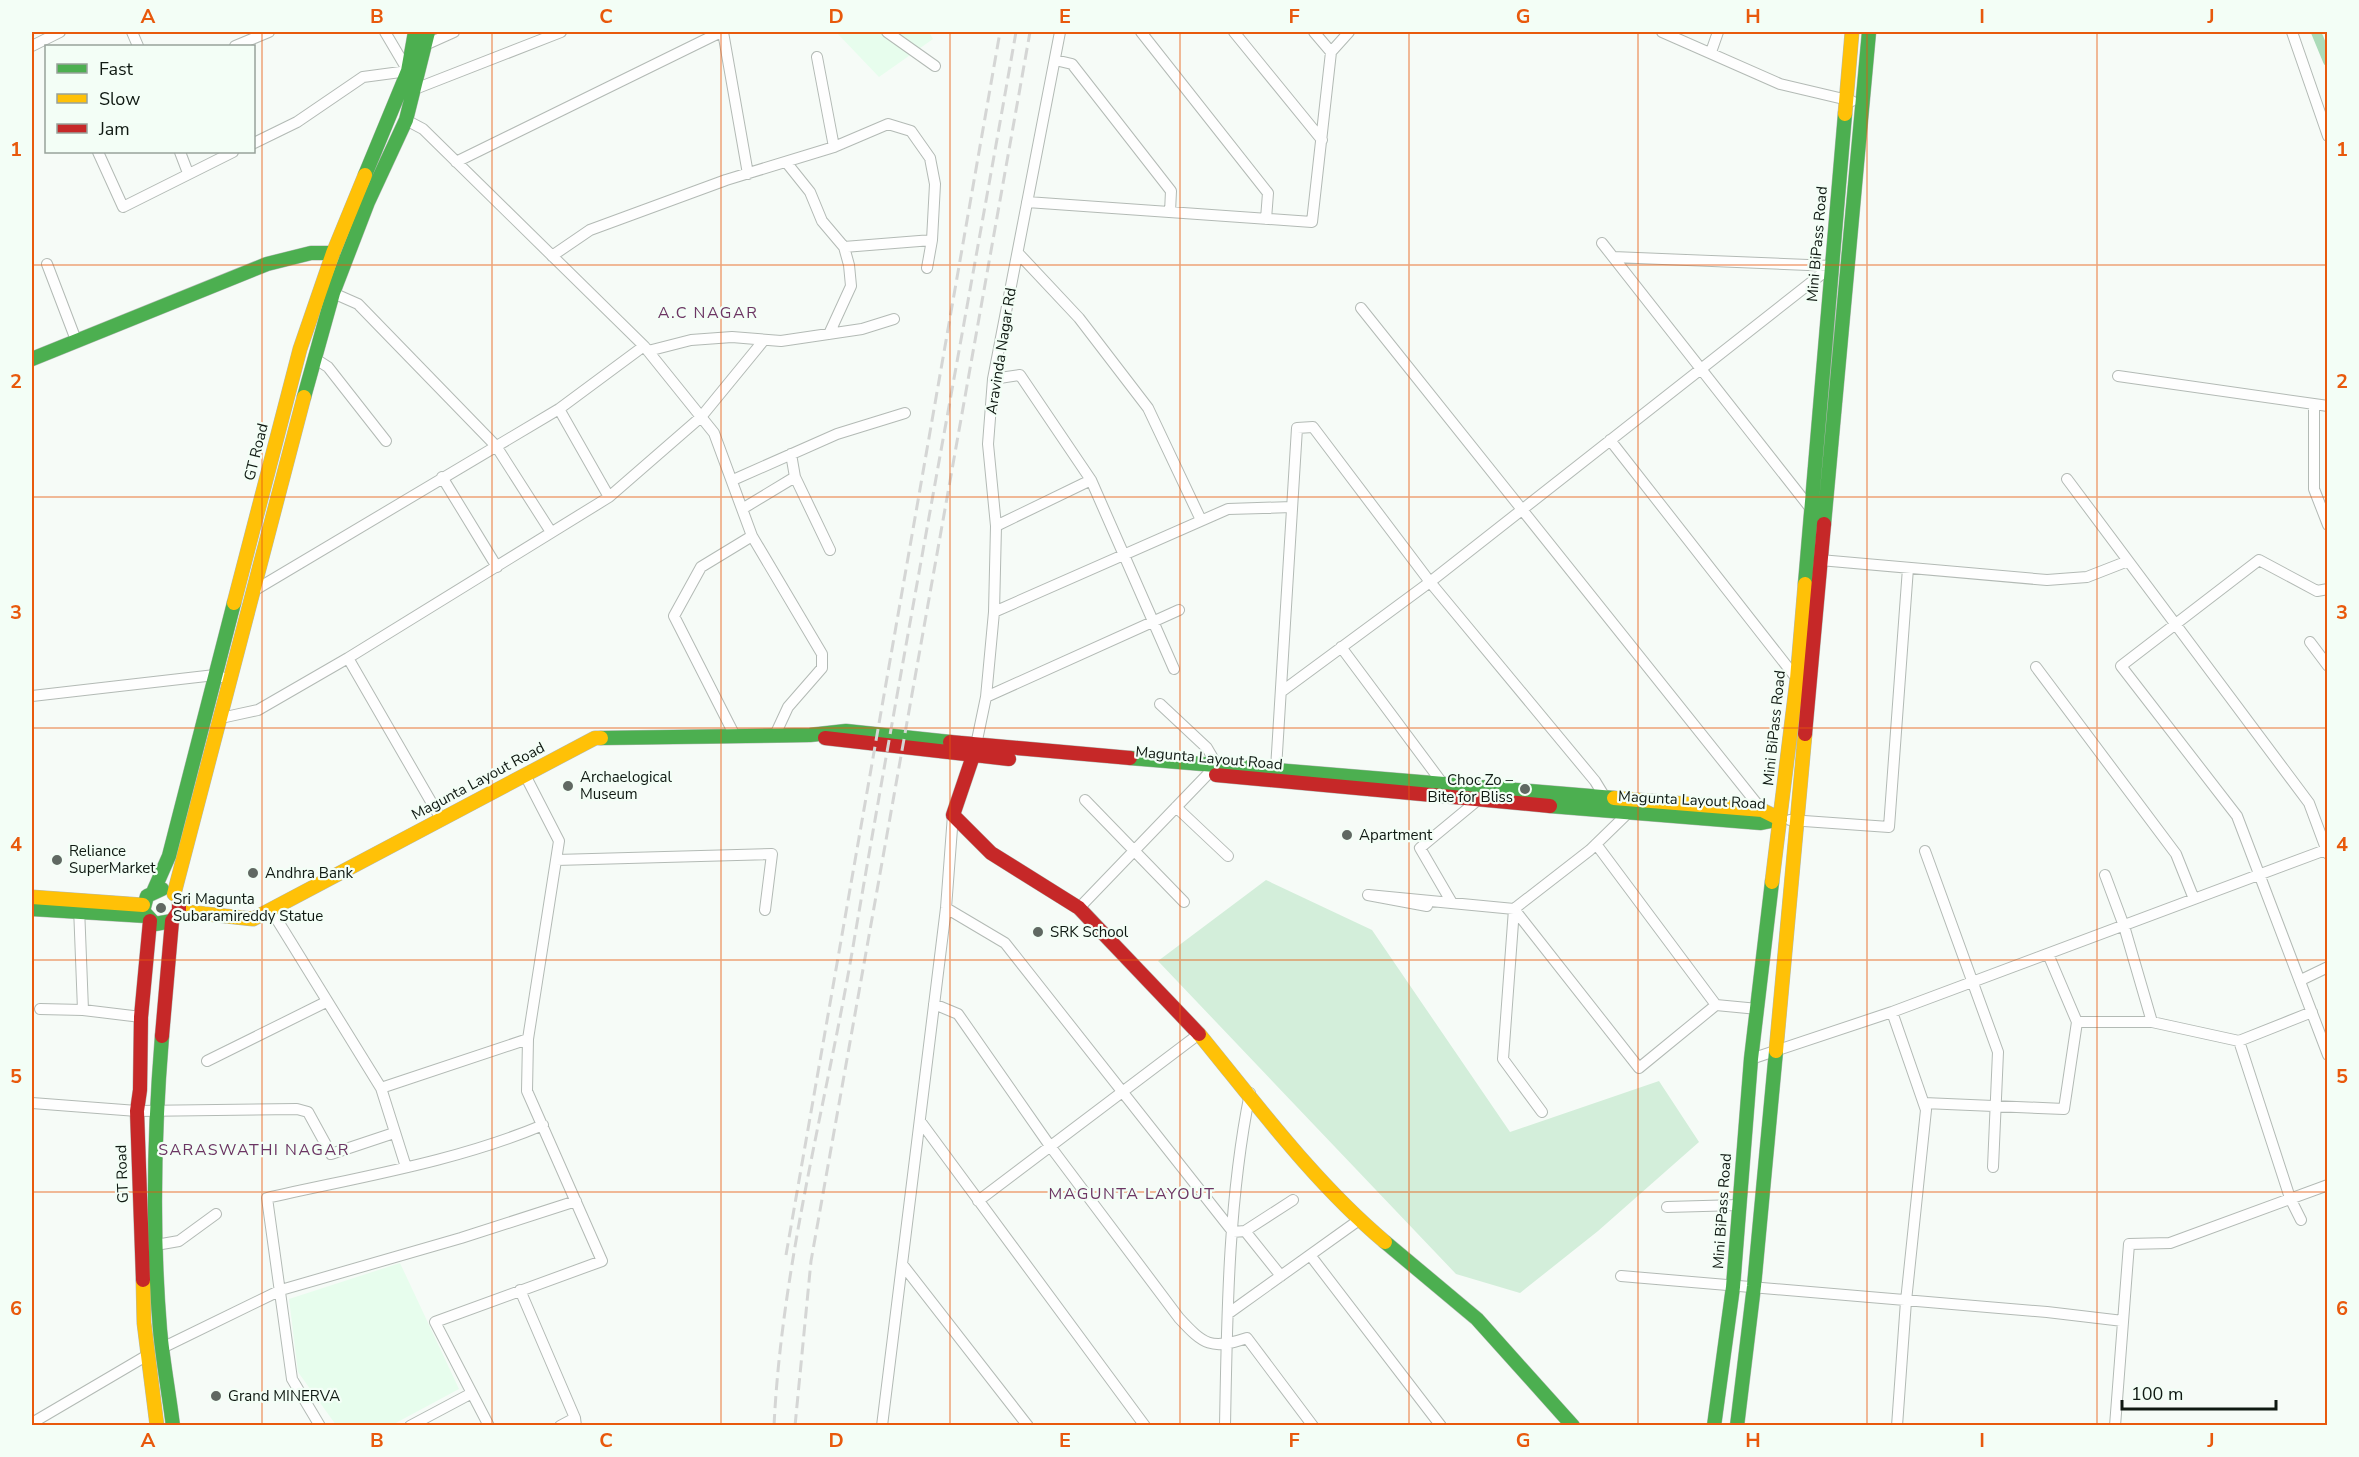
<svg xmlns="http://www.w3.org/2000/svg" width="2359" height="1457" font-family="'Nunito Sans',sans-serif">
	<rect width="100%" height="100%" fill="#f6fbf7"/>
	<path fill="#e7fded" d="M 836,32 L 929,32 L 933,39 L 879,77 Z
		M 400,1263 L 459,1389 L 392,1425 L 336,1425 L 298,1372 L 289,1299 Z"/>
	<path fill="#d3eeda" d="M 1266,880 L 1372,930 L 1510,1132 L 1659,1081 L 1699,1142 L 1598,1231 L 1520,1293 L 1456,1274 L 1158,961 Z"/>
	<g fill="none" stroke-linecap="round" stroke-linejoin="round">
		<path stroke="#acdbb9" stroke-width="10" d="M 2316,32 L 2328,61"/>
		<g stroke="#b3bab5" stroke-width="12">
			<path id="street" d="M 132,32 L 138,46
				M 723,32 L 748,174
				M 887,32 L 935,66
				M 1141,32 L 1268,193 L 1266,219
				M 1234,32 L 1322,140
				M 1314,32 L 1331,52
				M 1662,32 L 1780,84 L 1852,101
				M 2292,32 L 2328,136
				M 425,45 L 454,32
				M 32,46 L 60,32
				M 235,46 L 269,32
				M 1711,52 L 1718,32
				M 817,57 L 834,147
				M 1055,60 L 1072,64 L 1171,191 L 1170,212
				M 415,89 L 561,32
				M 406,120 L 423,129 L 644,346 L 714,433 L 752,536 L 822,654 L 822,668 L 788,707 L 775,735
				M 254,143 L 297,122 L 363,77 L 408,71 L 385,32
				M 98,152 L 123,207 L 233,152
				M 180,152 L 188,173
				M 456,162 L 721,32
				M 786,162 L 810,192 L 822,221 L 844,247 L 849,265 L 851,286 L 829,334
				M 1027,202 L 1312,222 L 1331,52 L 1349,32
				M 1602,243 L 1811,509
				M 1018,253 L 1079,318 L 1148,408 L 1201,520
				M 552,256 L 590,230 L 726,180 L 834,147 L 888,124 L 911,131 L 930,158 L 935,184 L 932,240 L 844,247
				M 47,264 L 76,340
				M 927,268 L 932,240
				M 333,293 L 358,304 L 496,446 L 551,532
				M 1361,308 L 1762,810
				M 648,351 L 691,340 L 732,337 L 781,341 L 862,329 L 894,319
				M 314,358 L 328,367 L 386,441
				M 2118,376 L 2328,406
				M 993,379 L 1020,375 L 1091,480 L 1174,669
				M 2314,404 L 2314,489 L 2328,525
				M 559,409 L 609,497
				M 1610,440 L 1797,679
				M 791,454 L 795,477 L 830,550
				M 442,477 L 497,567
				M 2067,479 L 2309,803 L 2328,854
				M 733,480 L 837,434 L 905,413
				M 742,509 L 795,477
				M 996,526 L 1091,480
				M 1820,560 L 2047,580 L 2087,577 L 2128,561
				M 2328,589 L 2317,591 L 2259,560 L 2121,666 L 2237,816 L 2328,1055
				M 255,590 L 559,409 L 644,346
				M 994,612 L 1228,509 L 1292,507
				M 2310,642 L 2328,666
				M 1341,647 L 1443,784
				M 348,658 L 441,819
				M 2036,667 L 2176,854 L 2194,899
				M 1281,692 L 1430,582 L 1832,266 L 1613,257
				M 32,696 L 215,675 L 222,677
				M 986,697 L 1179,610
				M 1160,704 L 1207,748 L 1217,765
				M 221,718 L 258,710 L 348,658 L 609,497 L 701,417 L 764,340
				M 735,736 L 674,616 L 701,567 L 752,536
				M 976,745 L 986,697 L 994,612 L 996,526 L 988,444 L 993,379 L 1060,32
				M 1276,769 L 1297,428 L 1313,427 L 1430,582 L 1595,781 L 1606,799
				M 1085,800 L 1184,902
				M 1176,807 L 1228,856
				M 1790,820 L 1889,827 L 1908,568
				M 1925,851 L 1998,1052 L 1993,1167
				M 556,860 L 772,854 L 765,910
				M 2105,875 L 2124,926 L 2152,1022
				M 1452,903 L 1420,848 L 1478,800
				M 1427,906 L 1368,895 L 1514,909 L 1639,1068 L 1716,1005 L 1596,844
				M 79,907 L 83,1010
				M 946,908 L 1005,943 L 1233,1232 L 1245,1231
				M 1079,908 L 1208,774
				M 271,910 L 381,1088 L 406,1167
				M 2301,980 L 2328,967
				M 934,1004 L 958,1014 L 1050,1146 L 1179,1318 C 1204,1345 1211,1350 1247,1338 L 1313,1426
				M 1716,1005 L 1758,1009
				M 40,1009 L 83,1010 L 141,1017
				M 1892,1012 L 1926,1110 L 1906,1301 L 1897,1426
				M 2077,1022 L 2152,1022 L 2239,1041 L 2312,1012
				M 2239,1041 L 2290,1198 L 2301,1220
				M 1751,1059 L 1892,1012 L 2328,849
				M 207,1061 L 326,1002
				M 381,1088 L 528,1039
				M 32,1103 L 137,1111 L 297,1109 L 308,1112 L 331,1154 L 394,1133
				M 1924,1103 L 2064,1109 L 2077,1022 L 2048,954
				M 1542,1112 L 1503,1059 L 1514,909 L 1590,850 L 1628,813
				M 920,1121 L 1145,1426
				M 978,1201 L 1199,1034
				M 1667,1207 L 1739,1205
				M 156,1245 L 179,1241 L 216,1214
				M 1310,1255 L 1441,1426
				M 902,1264 L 1028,1426
				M 1281,1276 L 1245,1231 L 1293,1200
				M 1621,1276 L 2047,1312 L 2123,1321
				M 520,1290 L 575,1418 L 576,1426
				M 1229,1313 L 1359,1220
				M 162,1348 L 281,1290 L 461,1238 L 576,1201
				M 32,1423 L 146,1356
				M 320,1426 L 292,1379 L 267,1198 C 359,1177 455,1162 543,1125
				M 410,1426 L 472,1393
				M 489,1426 L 435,1322 L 602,1261 L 527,1091 L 528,1039 L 559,841 L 525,775
				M 560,1426 L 575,1418
				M 882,1426 L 946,908 L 953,815
				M 1225,1426 C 1227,1316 1228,1201 1250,1093
				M 2115,1426 L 2129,1244 L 2170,1243 L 2328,1185"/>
		</g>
		<g stroke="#b3bab5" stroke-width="15">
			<path id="fast" d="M 365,175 L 408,71 L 415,32
				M 32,359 L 267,264 L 311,253 L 333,253
				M 304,397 L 333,293 L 368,202 L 406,120 L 428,32
				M 1824,524 L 1869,32
				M 1805,584 L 1845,114
				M 601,738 L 810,735 L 846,731 L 950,742
				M 1130,758 L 1614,798
				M 1550,806 L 1761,823 L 1780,819
				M 162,889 L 147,896 L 143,911 L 155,924 L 172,921
				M 154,890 L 169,856 L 234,603
				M 32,909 L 146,916
				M 162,1036 C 154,1133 152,1233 160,1330 C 163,1362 169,1394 173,1426
				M 1385,1242 L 1477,1319 L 1573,1426
				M 1714,1426 L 1733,1287 L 1751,1059 L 1772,882
				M 1737,1426 L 1754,1286 L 1776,1051"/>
		</g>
		<g stroke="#b3bab5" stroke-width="15">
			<path id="slow" d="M 1845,114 L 1852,32
				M 234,603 L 300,349 L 333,253 L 365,175
				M 1614,798 L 1762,810 L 1780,819
				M 1772,882 L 1797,679 L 1805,584
				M 174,894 L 304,397
				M 32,897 L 143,905
				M 179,911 L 253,919 L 595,738 L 601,738
				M 1199,1034 C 1258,1106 1314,1182 1385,1242
				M 1776,1051 L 1805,734
				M 143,1280 L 144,1323 L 157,1426"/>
		</g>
		<g stroke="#b3bab5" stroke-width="15">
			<path id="jam" d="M 1805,734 L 1824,524
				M 825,738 L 1009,759
				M 950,742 L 1130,758
				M 973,756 L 953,815 L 991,853 L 1079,908 L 1199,1034
				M 1216,775 L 1550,806
				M 162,1036 L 172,921 L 179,911 L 179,903
				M 143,1280 L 137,1111 L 140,1090 L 141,1017 L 150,921"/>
		</g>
		<use href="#street" stroke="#fefefe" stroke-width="10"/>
		<use href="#fast" stroke="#4caf50" stroke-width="14"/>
		<use href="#slow" stroke="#ffc107" stroke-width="14"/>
		<use href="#jam" stroke="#c62828" stroke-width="14"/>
		<path stroke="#d5d6d5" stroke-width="3" stroke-dasharray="12 6" stroke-linecap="butt" d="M 786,1255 L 1000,32
			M 774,1426 C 782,1260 828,1098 855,935 C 907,633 963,333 1016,32
			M 795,1426 L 811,1261 L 1030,32"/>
	</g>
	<path fill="none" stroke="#e8590c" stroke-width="1.5" stroke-opacity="0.55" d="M 262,32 L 262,1426M 492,32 L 492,1426M 721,32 L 721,1426M 950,32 L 950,1426M 1180,32 L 1180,1426M 1409,32 L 1409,1426M 1638,32 L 1638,1426M 1867,32 L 1867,1426M 2097,32 L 2097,1426M 32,265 L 2328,265M 32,497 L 2328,497M 32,728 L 2328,728M 32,960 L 2328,960M 32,1192 L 2328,1192"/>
	<g fill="#606862" stroke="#f3fef6" stroke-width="2">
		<circle cx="568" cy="786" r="6"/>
		<circle cx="1525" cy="789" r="6"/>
		<circle cx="1347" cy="835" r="6"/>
		<circle cx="57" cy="860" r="6"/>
		<circle cx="253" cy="873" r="6"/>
		<circle cx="161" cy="908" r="6"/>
		<circle cx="1038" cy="932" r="6"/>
		<circle cx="216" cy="1396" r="6"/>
	</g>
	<g text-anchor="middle" stroke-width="4.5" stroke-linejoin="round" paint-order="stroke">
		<g font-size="15" fill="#0f1912" stroke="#f3fef6">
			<text transform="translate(1817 244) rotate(-85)" y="5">Mini BiPass Road</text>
			<text transform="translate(1001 351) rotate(-81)" y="5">Aravinda Nagar Rd</text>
			<text transform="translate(256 452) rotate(-76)" y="5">GT Road</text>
			<text transform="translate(1774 728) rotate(-84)" y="5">Mini BiPass Road</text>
			<text transform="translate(1209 758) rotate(5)" y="5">Magunta Layout Road</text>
			<text transform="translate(478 781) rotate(-28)" y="5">Magunta Layout Road</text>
			<text transform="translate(1692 800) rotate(3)" y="5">Magunta Layout Road</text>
			<text transform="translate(122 1174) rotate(-92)" y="5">GT Road</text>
			<text transform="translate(1722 1211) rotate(-86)" y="5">Mini BiPass Road</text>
		</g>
		<g font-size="15" fill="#0f1912" stroke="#f3fef6" text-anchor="start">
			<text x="580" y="782">Archaelogical<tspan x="580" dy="17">Museum</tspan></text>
			<text x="1513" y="785" text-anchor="end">Choc Zo –<tspan x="1513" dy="17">Bite for Bliss</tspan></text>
			<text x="1359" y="840">Apartment</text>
			<text x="69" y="856">Reliance<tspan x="69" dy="17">SuperMarket</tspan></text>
			<text x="265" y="878">Andhra Bank</text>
			<text x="173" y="904">Sri Magunta<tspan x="173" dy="17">Subaramireddy Statue</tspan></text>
			<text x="1050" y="937">SRK School</text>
			<text x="228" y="1401">Grand MINERVA</text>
		</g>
		<g font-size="16" letter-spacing="1.5" fill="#6c3563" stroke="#f3fef6">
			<text x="708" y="318">A.C NAGAR</text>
			<text x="254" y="1155">SARASWATHI NAGAR</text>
			<text x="1132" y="1199">MAGUNTA LAYOUT</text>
		</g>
	</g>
	<rect width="2359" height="1457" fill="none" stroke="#f3fef6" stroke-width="66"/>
	<rect x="45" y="45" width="210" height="108" fill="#f3fef6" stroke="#98a29b" stroke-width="1.5"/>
	<rect x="57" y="64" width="30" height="9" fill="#4caf50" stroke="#98a29b" stroke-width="1.5"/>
	<text x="99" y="75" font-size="18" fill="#0f1912">Fast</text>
	<rect x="57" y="94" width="30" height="9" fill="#ffc107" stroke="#98a29b" stroke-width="1.5"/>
	<text x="99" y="105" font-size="18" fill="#0f1912">Slow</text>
	<rect x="57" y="124" width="30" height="9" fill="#c62828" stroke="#98a29b" stroke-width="1.5"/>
	<text x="99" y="135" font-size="18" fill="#0f1912">Jam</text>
	<path d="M2122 1400v9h154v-9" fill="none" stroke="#0f1912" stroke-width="3"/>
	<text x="2131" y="1400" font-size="18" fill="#0f1912" stroke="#f3fef6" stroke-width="4.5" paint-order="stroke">100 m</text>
	<rect x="33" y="33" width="2293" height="1391" fill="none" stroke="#e8590c" stroke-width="2"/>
	<g font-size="20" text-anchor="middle" font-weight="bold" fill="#e8590c">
		<text x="148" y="23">A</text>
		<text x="377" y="23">B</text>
		<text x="606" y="23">C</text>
		<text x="836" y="23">D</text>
		<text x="1065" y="23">E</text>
		<text x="1294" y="23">F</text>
		<text x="1523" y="23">G</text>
		<text x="1753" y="23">H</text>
		<text x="1982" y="23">I</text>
		<text x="2211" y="23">J</text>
		<text x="16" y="156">1</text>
		<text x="2342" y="156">1</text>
		<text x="16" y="388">2</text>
		<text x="2342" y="388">2</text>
		<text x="16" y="619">3</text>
		<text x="2342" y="619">3</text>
		<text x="16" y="851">4</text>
		<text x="2342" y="851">4</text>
		<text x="16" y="1083">5</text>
		<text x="2342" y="1083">5</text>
		<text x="16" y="1315">6</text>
		<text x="2342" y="1315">6</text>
		<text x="148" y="1447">A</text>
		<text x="377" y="1447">B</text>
		<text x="606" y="1447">C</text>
		<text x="836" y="1447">D</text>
		<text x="1065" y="1447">E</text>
		<text x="1294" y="1447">F</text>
		<text x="1523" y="1447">G</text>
		<text x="1753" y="1447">H</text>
		<text x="1982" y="1447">I</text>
		<text x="2211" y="1447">J</text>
	</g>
</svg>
